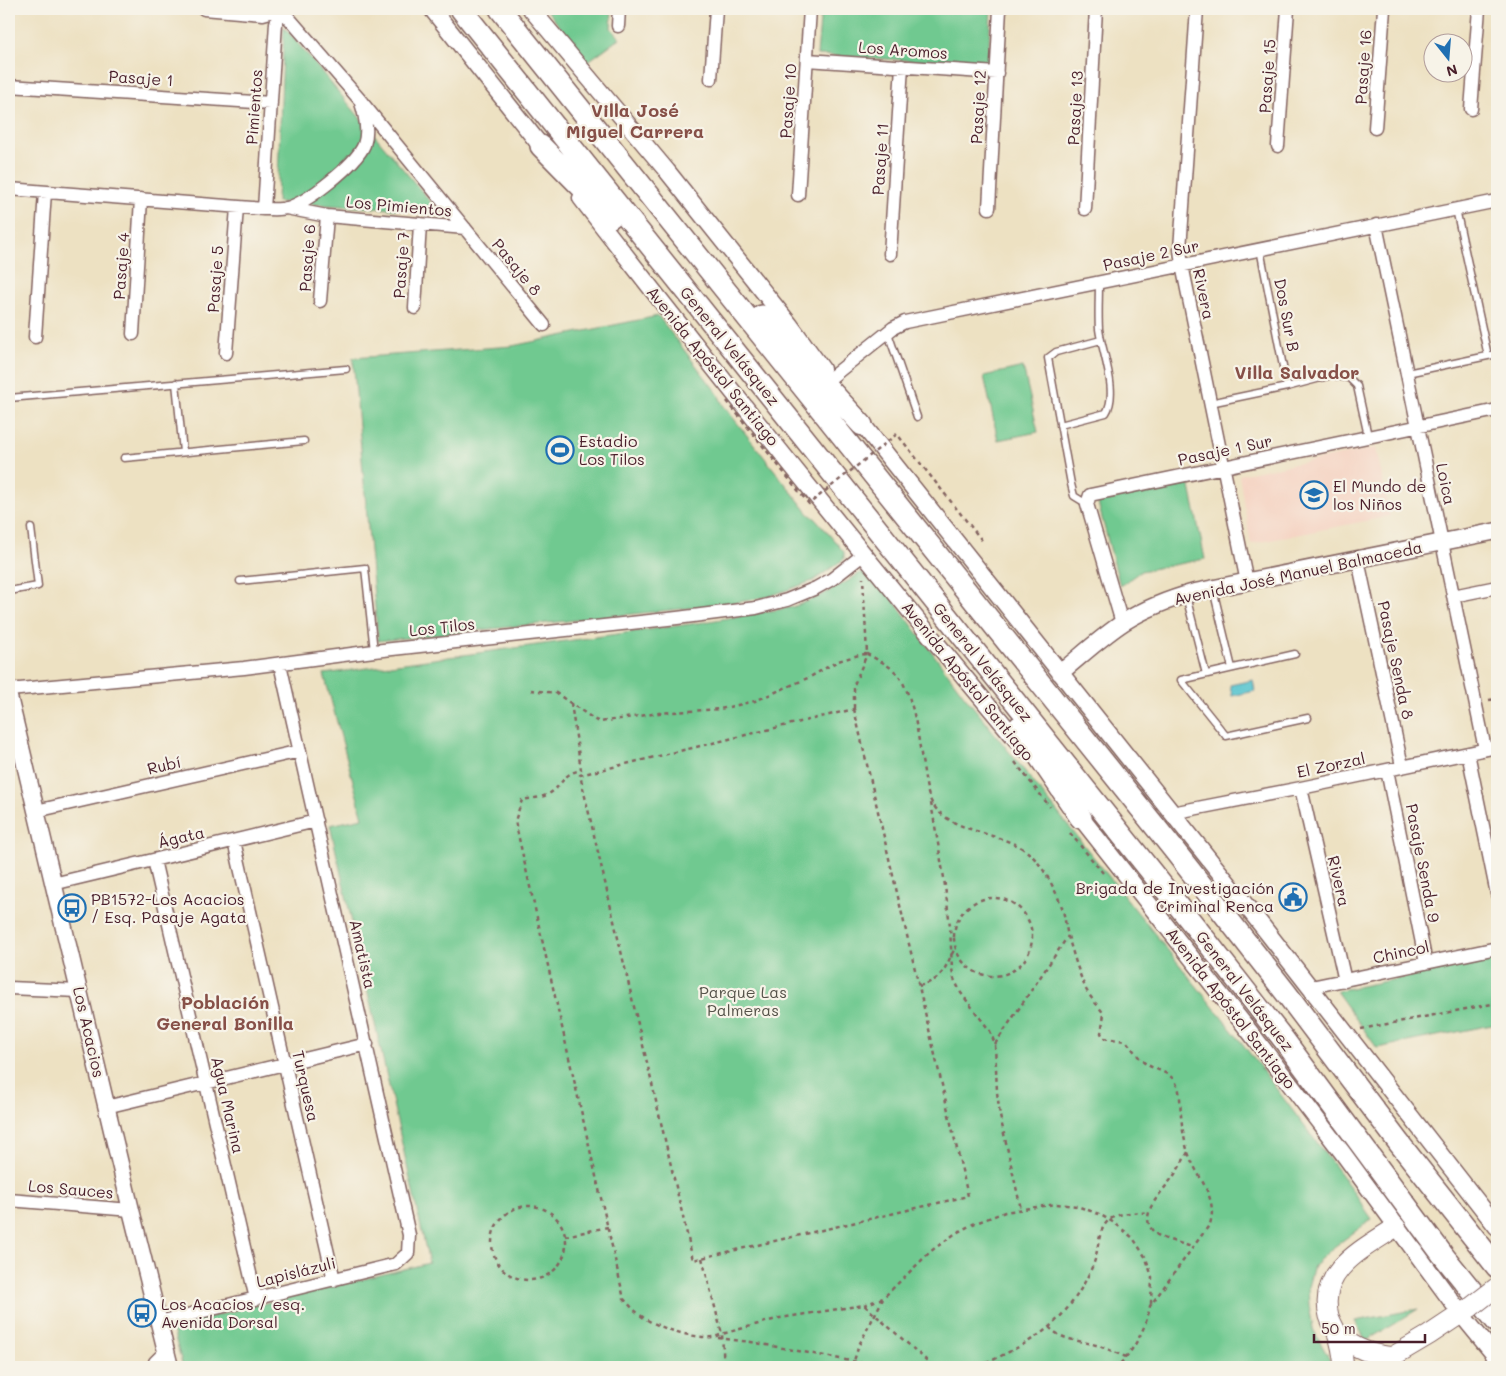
<svg xmlns="http://www.w3.org/2000/svg" width="1506" height="1376" font-family="Mali,sans-serif">
	<rect width="100%" height="100%" fill="#f7f3e8"/>
	<filter id="ink" filterUnits="userSpaceOnUse"><feTurbulence type="fractalNoise" baseFrequency=".02" numOctaves="2"/><feDisplacementMap in="SourceGraphic" scale="10" xChannelSelector="R" yChannelSelector="G"/><feConvolveMatrix kernelMatrix="1 2 1 2 8 2 1 2 1" color-interpolation-filters="sRGB"/></filter>
	<filter id="wash" filterUnits="userSpaceOnUse"><feTurbulence type="fractalNoise" baseFrequency=".0096" numOctaves="4" result="noise"/><feDisplacementMap in="SourceGraphic" scale="20" xChannelSelector="R" yChannelSelector="G"/><feGaussianBlur stdDeviation="1.12" result="paint"/><feColorMatrix in="noise" values="0 0 0 0 0 0 0 0 0 0 0 0 0 0 0 0 0 1.4 0 .05"/><feComposite in="paint" operator="in"/></filter>
	<g filter="url(#wash)">
		<rect width="100%" height="100%" fill="#ede1c2"/>
		<path fill="#f5d3c2" d="M 1376,448 L 1390,516 L 1251,544 L 1239,475 Z"/>
		<path fill="#6fc990" stroke="#5c745e" d="M 546,9 L 612,9 L 611,28 L 620,38 L 587,62 Z
			M 821,9 L 991,9 L 988,65 L 817,55 Z
			M 284,27 L 439,212 L 277,202 Z
			M 658,316 L 718,394 L 723,405 L 809,514 L 816,519 L 844,552 L 844,559 L 813,581 L 767,597 L 728,604 L 378,641 L 353,358 L 512,346 Z
			M 1023,367 L 1038,432 L 998,440 L 984,376 Z
			M 1189,482 L 1205,559 L 1141,571 L 1120,586 L 1098,503 Z
			M 869,567 L 963,694 L 1242,1043 L 1350,1187 L 1372,1219 L 1334,1247 L 1314,1265 L 1308,1287 L 1309,1305 L 1313,1329 L 1332,1364 L 1331,1367 L 183,1367 L 172,1326 L 429,1263 L 330,825 L 363,818 L 324,674 L 698,623 L 793,607 L 820,596 L 848,581 Z
			M 1497,959 L 1497,1024 L 1377,1048 L 1336,991 Z
			M 1418,1309 L 1366,1341 L 1355,1321 Z"/>
		<path fill="#58c5cf" stroke="#51727d" d="M 1253,680 L 1255,691 L 1232,696 L 1230,685 Z"/>
	</g>
	<g filter="url(#ink)">
		<g fill="none" stroke-linecap="round" stroke-linejoin="round">
			<g stroke="#836360" stroke-width="9">
				<path id="lane" d="M 1456,209 L 1488,356
					M 1260,249 L 1287,387
					M 888,333 L 917,417
					M 1407,373 L 1497,354
					M 176,383 L 183,452
					M 9,398 L 346,369
					M 1210,403 L 1287,387 L 1332,375 L 1349,378 L 1357,386 L 1368,436
					M 1060,425 L 1106,413 C 1119,392 1102,353 1099,329 C 1098,314 1099,298 1099,282
					M 124,458 L 304,441
					M 1087,504 L 1074,496 L 1071,484 L 1048,358 L 1056,352 L 1101,340
					M 240,581 L 365,568 L 374,651
					M 1213,589 L 1232,668
					M 9,591 L 38,586 L 31,528
					M 1186,596 L 1206,674
					M 1295,654 L 1181,680 L 1226,736 L 1308,718"/>
			</g>
			<g stroke="#836360" stroke-width="15">
				<path id="street" d="M 204,9 L 263,14 L 281,9
					M 281,9 L 360,100 L 544,325
					M 1197,9 L 1180,249 L 1182,265 L 1247,582
					M 618,26 L 619,9
					M 807,60 L 997,73
					M 711,79 L 716,9
					M 9,86 L 271,103
					M 1471,109 L 1479,9
					M 1375,128 L 1384,9
					M 1278,146 L 1288,9
					M 9,189 L 264,209 C 271,209 279,210 287,208 C 307,203 356,164 364,145 C 369,131 365,114 360,100
					M 798,195 L 810,9
					M 286,208 L 327,216 L 465,228
					M 989,208 L 1000,9
					M 264,209 L 276,23 L 281,9
					M 1085,209 L 1096,9
					M 1376,225 L 1485,749
					M 890,254 L 902,66
					M 320,301 L 327,216
					M 415,308 L 420,224
					M 133,334 L 141,199
					M 35,337 L 45,192
					M 226,353 L 237,207
					M 829,379 L 893,328 L 905,322 L 1497,201
					M 1358,560 L 1402,766
					M 1453,596 L 1497,587
					M 1122,623 L 1087,504 L 1090,495 L 1497,410
					M 9,690 L 244,668 L 374,651 L 677,618 L 756,608 L 787,600 L 816,588 L 832,579 L 864,554
					M 1468,753 L 1497,894
					M 1387,770 L 1426,963
					M 1301,788 L 1345,981
					M 36,811 L 300,751
					M 1172,813 L 1301,788 L 1497,747
					M 234,841 L 334,1280
					M 154,860 L 256,1299
					M 53,884 L 316,821
					M 1311,987 L 1497,948
					M 9,988 L 79,991
					M 106,1107 L 367,1044
					M 9,1200 L 131,1210
					M 159,1322 L 396,1264 L 408,1253 L 409,1235 L 280,664
					M 154,1367 L 155,1362 L 166,1351"/>
			</g>
			<g stroke="#836360" stroke-width="19">
				<path id="secondary" d="M 432,9 L 548,155
					M 531,9 L 667,171 L 790,325 L 822,369
					M 581,198 C 725,385 874,569 1025,750
					M 855,415 L 1263,927 L 1497,1227
					M 1060,673 C 1081,656 1101,637 1124,622 C 1146,608 1170,599 1195,592 L 1497,531
					M 9,697 L 131,1210 L 170,1367
					M 1074,809 L 1250,1032 L 1342,1152 L 1461,1314 L 1497,1358"/>
			</g>
			<g stroke="#836360" stroke-width="21">
				<path id="primary" d="M 1338,1334 C 1355,1349 1372,1355 1394,1357
					M 1344,1367 C 1343,1357 1341,1343 1337,1333 C 1334,1327 1331,1322 1329,1316 C 1317,1270 1365,1248 1396,1227
					M 1375,1367 L 1429,1335 L 1471,1307
					M 1492,1367 L 1497,1364"/>
			</g>
			<g stroke="#836360" stroke-width="24">
				<path id="highway" d="M 461,9 L 1197,929 L 1284,1040 L 1442,1254 L 1497,1322
					M 500,9 L 1174,850 L 1286,993 L 1399,1143 L 1497,1267
					M 541,146 L 611,217
					M 762,316 L 862,425
					M 1019,727 L 1081,818"/>
			</g>
			<path stroke="#836360" stroke-width="2.5" stroke-dasharray="4 4" stroke-linecap="butt" d="M 531,690 L 556,693 L 595,720 L 600,722 L 659,713 L 720,709 L 755,701 L 810,677 L 838,661 L 859,655 L 867,654 L 863,578
				M 1489,700 L 1497,699
				M 571,703 L 581,770 C 563,774 565,781 553,791 C 545,798 532,798 522,800 L 515,821 L 624,1299 C 630,1306 636,1312 644,1318 C 659,1328 706,1344 722,1334 L 780,1318 L 864,1305 L 934,1367
				M 854,708 L 854,685 L 867,654 C 878,660 890,665 898,675 C 915,698 918,739 923,766 C 925,777 926,789 930,799 C 946,835 1005,830 1031,855 C 1044,867 1057,893 1063,910 C 1065,919 1066,928 1068,936 C 1073,953 1078,971 1085,987 C 1089,997 1098,1005 1104,1014 L 1101,1033 L 1104,1038 L 1126,1041 C 1132,1048 1139,1059 1146,1064 C 1157,1071 1172,1072 1177,1085 C 1181,1093 1180,1106 1181,1115 C 1182,1127 1184,1138 1187,1149 C 1194,1175 1219,1195 1210,1224 L 1150,1306 C 1146,1329 1134,1350 1117,1367
				M 854,709 L 968,1196 L 693,1260 L 580,775 Z
				M 1015,762 L 1050,807
				M 931,803 L 944,878 L 950,926 L 952,969 L 954,979 L 961,993 L 990,1031 L 995,1044 L 997,1092 L 1000,1116 L 1021,1209
				M 1070,833 L 1103,873
				M954 937a39 39 0 1 1 78 0a39 39 0 1 1-78 0Z
				M 919,986 C 943,980 944,969 955,948
				M 1361,1029 L 1497,1003
				M 995,1044 L 1068,936
				M 1188,1152 C 1183,1161 1178,1170 1172,1178 C 1161,1194 1135,1216 1156,1234 C 1162,1239 1184,1244 1192,1247
				M492 1243a37 37 0 1 1 74 0a37 37 0 1 1-74 0Z
				M 565,1236 L 608,1227
				M 702,1258 L 722,1334 L 724,1367
				M 864,1305 L 883,1298 L 931,1251 L 956,1233 L 973,1224 L 1005,1212 L 1056,1204 L 1077,1206 L 1099,1214 L 1116,1224 L 1133,1238 L 1146,1258 L 1152,1277 L 1151,1304
				M 1049,1327 C 1062,1341 1079,1340 1096,1345 C 1106,1348 1116,1353 1126,1357
				M 718,1338 L 751,1342 L 882,1367
				M 852,1367 L 859,1345 L 883,1299
				M 979,1367 C 998,1357 1019,1348 1037,1336 C 1063,1319 1081,1293 1093,1265 C 1099,1252 1097,1231 1108,1221 C 1118,1212 1135,1212 1148,1213"/>
			<use href="#lane" stroke="#fff" stroke-width="6"/>
			<use href="#street" stroke="#fff" stroke-width="12"/>
			<use href="#secondary" stroke="#fff" stroke-width="16"/>
			<use href="#primary" stroke="#fff" stroke-width="19"/>
			<use href="#highway" stroke="#fff" stroke-width="21"/>
			<g stroke="#836360" stroke-width="21" stroke-linecap="butt">
				<path id="primary-bridge" d="M 1471,1307 L 1497,1287"/>
			</g>
			<path stroke="#836360" stroke-width="2.5" stroke-dasharray="4 4" stroke-linecap="butt" d="M 727,401 L 809,504 L 897,434 L 984,543"/>
			<use href="#primary-bridge" stroke="#fff" stroke-width="19"/>
		</g>
	</g>
	<defs>
		<g id="stadium-ring" transform="scale(1.4375)"><circle r="9.5" fill="#f7f3e8" stroke="#1f6fb2" stroke-width="1.5"/><path d="M0-5a6.5 5 0 1 0 0 10a6.5 5 0 1 0 0-10ZM-3.5-1.8h7v3.6h-7Z" fill="#1f6fb2"/></g>
		<g id="school-ring" transform="scale(1.4375)"><circle r="9.5" fill="#f7f3e8" stroke="#1f6fb2" stroke-width="1.5"/><path d="M0-5L7-2L0 1L-7-2ZM-4 1L0 2.5L4 1V4Q0 6-4 4Z" fill="#1f6fb2"/></g>
		<g id="civic-ring" transform="scale(1.4375)"><circle r="9.5" fill="#f7f3e8" stroke="#1f6fb2" stroke-width="1.5"/><path d="M-.6-6.5H3V-4.5H.6V-3L4-1V1h2V6H-6V1h2V-1L-.6-3ZM-1.2 2.5V6h2.4V2.5Z" fill="#1f6fb2"/></g>
		<g id="bus-ring" transform="scale(1.4375)"><circle r="9.5" fill="#f7f3e8" stroke="#1f6fb2" stroke-width="1.5"/><path d="M-5-6H5V4H4V6H2V4H-2V6H-4V4H-5ZM-3.5-4V0h7V-4ZM-3.5 1.2v1.5H-2V1.2ZM2 1.2v1.5H3.5V1.2Z" fill="#1f6fb2"/></g>
	</defs>
	<g fill-rule="evenodd">
		<use href="#stadium-ring" x="560" y="450"/>
		<use href="#school-ring" x="1314" y="495"/>
		<use href="#civic-ring" x="1293" y="897"/>
		<use href="#bus-ring" x="72" y="908"/>
		<use href="#bus-ring" x="142" y="1313"/>
	</g>
	<g text-anchor="middle" stroke-width="4.5" stroke-linejoin="round" paint-order="stroke">
		<g font-size="16" fill="#4a1f2b" stroke="#f7f3e8">
			<text transform="translate(903 50) rotate(4)" y="6">Los Aromos</text>
			<text transform="translate(1363 67) rotate(-86)" y="6">Pasaje 16</text>
			<text transform="translate(1267 76) rotate(-86)" y="6">Pasaje 15</text>
			<text transform="translate(141 78) rotate(4)" y="6">Pasaje 1</text>
			<text transform="translate(788 101) rotate(-86)" y="6">Pasaje 10</text>
			<text transform="translate(254 107) rotate(-86)" y="6">Pimientos</text>
			<text transform="translate(978 107) rotate(-87)" y="6">Pasaje 12</text>
			<text transform="translate(1075 108) rotate(-87)" y="6">Pasaje 13</text>
			<text transform="translate(880 159) rotate(-86)" y="6">Pasaje 11</text>
			<text transform="translate(399 206) rotate(5)" y="6">Los Pimientos</text>
			<text transform="translate(1151 255) rotate(-12)" y="6">Pasaje 2 Sur</text>
			<text transform="translate(307 258) rotate(-86)" y="6">Pasaje 6</text>
			<text transform="translate(401 265) rotate(-86)" y="6">Pasaje 7</text>
			<text transform="translate(121 266) rotate(-86)" y="6">Pasaje 4</text>
			<text transform="translate(517 267) rotate(51)" y="6">Pasaje 8</text>
			<text transform="translate(215 279) rotate(-86)" y="6">Pasaje 5</text>
			<text transform="translate(1204 294) rotate(78)" y="6">Rivera</text>
			<text transform="translate(1287 315) rotate(79)" y="6">Dos Sur B</text>
			<text transform="translate(730 346) rotate(51)" y="6">General Velásquez</text>
			<text transform="translate(713 366) rotate(51)" y="6">Avenida Apóstol Santiago</text>
			<text transform="translate(1225 450) rotate(-12)" y="6">Pasaje 1 Sur</text>
			<text transform="translate(1446 484) rotate(78)" y="6">Loica</text>
			<text transform="translate(1298 573) rotate(-12)" y="6">Avenida José Manuel Balmaceda</text>
			<text transform="translate(442 627) rotate(-6)" y="6">Los Tilos</text>
			<text transform="translate(1396 660) rotate(78)" y="6">Pasaje Senda 8</text>
			<text transform="translate(983 662) rotate(51)" y="6">General Velásquez</text>
			<text transform="translate(968 681) rotate(51)" y="6">Avenida Apóstol Santiago</text>
			<text transform="translate(164 765) rotate(-13)" y="6">Rubí</text>
			<text transform="translate(1331 765) rotate(-12)" y="6">El Zorzal</text>
			<text transform="translate(181 837) rotate(-13)" y="6">Ágata</text>
			<text transform="translate(1423 863) rotate(79)" y="6">Pasaje Senda 9</text>
			<text transform="translate(1339 881) rotate(77)" y="6">Rivera</text>
			<text transform="translate(1401 952) rotate(-12)" y="6">Chincol</text>
			<text transform="translate(363 954) rotate(77)" y="6">Amatista</text>
			<text transform="translate(1245 991) rotate(52)" y="6">General Velásquez</text>
			<text transform="translate(1231 1008) rotate(52)" y="6">Avenida Apóstol Santiago</text>
			<text transform="translate(89 1032) rotate(77)" y="6">Los Acacios</text>
			<text transform="translate(306 1086) rotate(77)" y="6">Turquesa</text>
			<text transform="translate(228 1105) rotate(77)" y="6">Agua Marina</text>
			<text transform="translate(71 1189) rotate(5)" y="6">Los Sauces</text>
			<text transform="translate(296 1272) rotate(-14)" y="6">Lapislázuli</text>
		</g>
		<g font-size="16" fill="#4a1f2b" stroke="#f7f3e8" text-anchor="start">
			<text x="579" y="447">Estadio<tspan x="579" dy="18">Los Tilos</tspan></text>
			<text x="1333" y="492">El Mundo de<tspan x="1333" dy="18">los Niños</tspan></text>
			<text x="1274" y="894" text-anchor="end">Brigada de Investigación<tspan x="1274" dy="18">Criminal Renca</tspan></text>
			<text x="91" y="905">PB1572-Los Acacios<tspan x="91" dy="18">/ Esq. Pasaje Agata</tspan></text>
			<text x="161" y="1310">Los Acacios / esq.<tspan x="161" dy="18">Avenida Dorsal</tspan></text>
		</g>
		<g font-size="16" fill="#555249" stroke="#f7f3e8">
			<text x="743" y="998">Parque Las<tspan x="743" dy="18">Palmeras</tspan></text>
		</g>
		<g font-size="18" font-weight="bold" fill="#875048" stroke="#f7f3e8">
			<text x="635" y="117">Villa José<tspan x="635" dy="21">Miguel Carrera</tspan></text>
			<text x="1297" y="379">Villa Salvador</text>
			<text x="225" y="1009">Población<tspan x="225" dy="21">General Bonilla</tspan></text>
		</g>
	</g>
	<rect width="1506" height="1376" fill="none" stroke="#f7f3e8" stroke-width="30"/>
	<g transform="translate(1448 58) rotate(163)"><circle r="24" fill="#f7f3e8" stroke="#b29e9c"/>
	<path d="M0-4L9 19L0 12L-9 19Z" fill="#1f6fb2"/>
	<text y="-8" font-size="14" font-weight="bold" text-anchor="middle" fill="#4a1f2b">N</text>
	</g>
	<path d="M1314 1334v8h111v-8" fill="none" stroke="#4a1f2b" stroke-width="2.5"/>
	<text x="1321" y="1334" font-size="15" fill="#4a1f2b" stroke="#f7f3e8" stroke-width="4" paint-order="stroke">50 m</text>
</svg>
